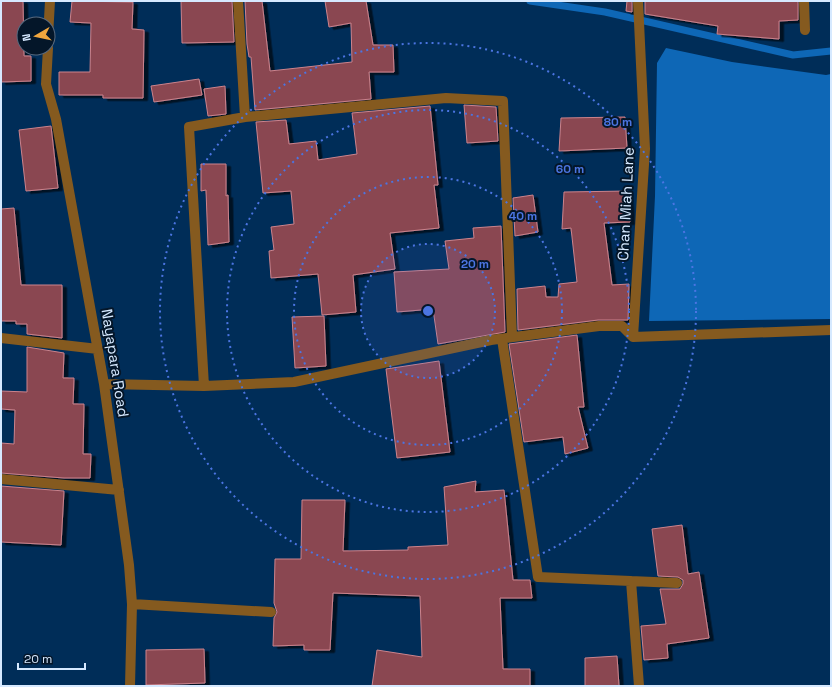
<svg xmlns="http://www.w3.org/2000/svg" width="832" height="687" font-family="'Space Grotesk',sans-serif">
	<defs>
		<filter id="shadow"><feDropShadow dx="4.5" dy="2.5" stdDeviation="0" flood-color="#0009"/></filter>
	</defs>
	<rect width="100%" height="100%" fill="#002d58"/>
	<path fill="#0e67b6" d="M 666,48 L 732,62 L 826,75 L 831,74 L 831,319 L 649,321 L 655,196 L 657,63 Z"/>
	<g fill="none" stroke-linecap="round" stroke-linejoin="round">
		<path stroke="#0e67b6" stroke-width="7" d="M 530,1 L 605,12 L 793,55 L 831,51"/>
	</g>
	<path fill="#8a4751" stroke="#cc838c" filter="url(#shadow)" d="M 1,1 L 23,1 L 24,56 L 31,56 L 31,81 L 1,82 Z
		M 72,1 L 133,2 L 132,29 L 144,30 L 143,98 L 103,98 L 103,95 L 59,95 L 59,72 L 90,72 L 91,23 L 70,22 Z
		M 181,1 L 232,1 L 234,42 L 182,43 Z
		M 245,1 L 262,1 L 270,71 L 352,62 L 351,23 L 329,27 L 325,1 L 366,1 L 373,45 L 393,45 L 394,72 L 369,72 L 371,99 L 255,110 L 251,57 L 249,57 L 247,44 Z
		M 627,1 L 632,1 L 632,12 L 626,11 Z
		M 645,1 L 798,1 L 798,20 L 779,21 L 779,39 L 717,34 L 718,26 L 645,14 Z
		M 199,79 L 202,95 L 154,102 L 151,86 Z
		M 225,86 L 226,114 L 208,116 L 204,89 Z
		M 464,105 L 496,107 L 498,141 L 467,143 Z
		M 430,106 L 438,185 L 434,185 L 439,228 L 390,233 L 395,269 L 353,275 L 356,312 L 322,315 L 318,274 L 271,278 L 269,251 L 274,250 L 271,227 L 294,224 L 291,191 L 263,193 L 256,122 L 286,120 L 289,144 L 316,141 L 318,160 L 357,154 L 352,113 Z
		M 625,117 L 627,148 L 559,151 L 561,118 Z
		M 51,126 L 58,188 L 26,191 L 19,130 Z
		M 201,164 L 226,164 L 226,196 L 228,195 L 229,242 L 208,245 L 206,190 L 201,191 Z
		M 628,191 L 630,222 L 604,223 L 612,285 L 629,284 L 628,320 L 598,320 L 518,330 L 517,289 L 545,286 L 546,297 L 558,297 L 559,284 L 577,282 L 571,228 L 562,229 L 564,192 Z
		M 533,195 L 538,232 L 515,236 L 513,198 Z
		M 14,208 L 21,285 L 62,285 L 62,338 L 27,334 L 27,324 L 16,324 L 16,321 L 1,321 L 1,209 Z
		M 501,226 L 505,332 L 438,344 L 433,309 L 397,312 L 394,272 L 449,269 L 445,241 L 474,238 L 473,228 Z
		M 324,316 L 326,366 L 295,368 L 292,317 Z
		M 577,335 L 584,407 L 578,407 L 588,448 L 565,454 L 563,437 L 524,442 L 509,344 Z
		M 27,347 L 64,353 L 63,378 L 74,378 L 73,404 L 84,404 L 83,454 L 91,454 L 90,478 L 64,478 L 1,473 L 1,443 L 14,444 L 15,410 L 1,409 L 1,391 L 27,392 Z
		M 439,361 L 450,452 L 397,458 L 386,369 Z
		M 476,481 L 475,492 L 504,490 L 513,580 L 530,580 L 532,598 L 500,598 L 503,669 L 530,669 L 530,686 L 372,686 L 377,650 L 422,657 L 420,596 L 333,593 L 330,650 L 304,650 L 304,645 L 273,646 L 274,618 L 277,612 L 274,603 L 275,559 L 301,559 L 302,500 L 345,500 L 343,551 L 408,550 L 408,547 L 448,545 L 444,487 Z
		M 1,486 L 64,491 L 61,545 L 1,542 Z
		M 682,525 L 688,574 L 699,572 L 709,638 L 667,644 L 668,658 L 644,660 L 641,626 L 666,624 L 660,589 L 680,589 L 683,584 L 683,580 L 678,577 L 658,576 L 652,529 Z
		M 204,649 L 205,683 L 146,685 L 146,650 Z
		M 617,656 L 619,686 L 585,686 L 585,658 Z"/>
	<g fill="none" stroke-linecap="round" stroke-linejoin="round">
		<path stroke="#855a1f" stroke-width="10" d="M 238,1 L 245,117
			M 804,1 L 805,30
			M 48,37 L 50,1
			M 48,48 L 46,84 L 56,119 L 104,384 L 129,565 L 132,604 L 130,686
			M 633,337 L 645,149 L 638,1
			M 1,338 L 98,349
			M 502,339 L 538,577 L 677,583
			M 104,384 L 204,386 L 294,382 L 491,340 L 599,326 L 622,326 L 633,337 L 831,330
			M 204,386 L 189,127 L 245,117 L 446,98 L 503,101 L 512,337
			M 1,479 L 119,490
			M 631,581 L 639,686
			M 132,604 L 271,612"/>
	</g>
	<circle cx="428" cy="311" r="67" fill="#4b75e2" fill-opacity=".12"/>
	<g fill="none" stroke="#4b75e2" stroke-width="2" stroke-dasharray="2 4">
		<circle cx="428" cy="311" r="67"/>
		<circle cx="428" cy="311" r="134"/>
		<circle cx="428" cy="311" r="201"/>
		<circle cx="428" cy="311" r="268"/>
	</g>
	<g text-anchor="middle" stroke-width="4" stroke-linejoin="round" paint-order="stroke">
		<g font-size="15" fill="#d6e9ff" stroke="#041629">
			<text transform="translate(626 204) rotate(-87)" y="5">Chan Miah Lane</text>
			<text transform="translate(115 363) rotate(81)" y="5">Nayapara Road</text>
		</g>
	</g>
	<circle cx="428" cy="311" r="6" fill="#4b75e2" stroke="#041629" stroke-width="2"/>
	<g font-size="12" text-anchor="middle" font-weight="bold" fill="#4b75e2" stroke="#041629" stroke-width="4" stroke-linejoin="round" paint-order="stroke">
		<text x="618" y="126">80 m</text>
		<text x="570" y="173">60 m</text>
		<text x="523" y="220">40 m</text>
		<text x="475" y="268">20 m</text>
	</g>
	<rect width="832" height="687" fill="none" stroke="#d6e9ff" stroke-width="4"/>
	<g transform="translate(36 36) rotate(261)"><circle r="19" fill="#041629" stroke="#586a7f"/>
	<path d="M0-3L7 15L0 10L-7 15Z" fill="#f0a63e"/>
	<text y="-6" font-size="11" font-weight="bold" text-anchor="middle" fill="#d6e9ff">N</text>
	</g>
	<path d="M18 663v6h67v-6" fill="none" stroke="#d6e9ff" stroke-width="2"/>
	<text x="24" y="663" font-size="12" fill="#d6e9ff" stroke="#041629" stroke-width="3" paint-order="stroke">20 m</text>
</svg>
